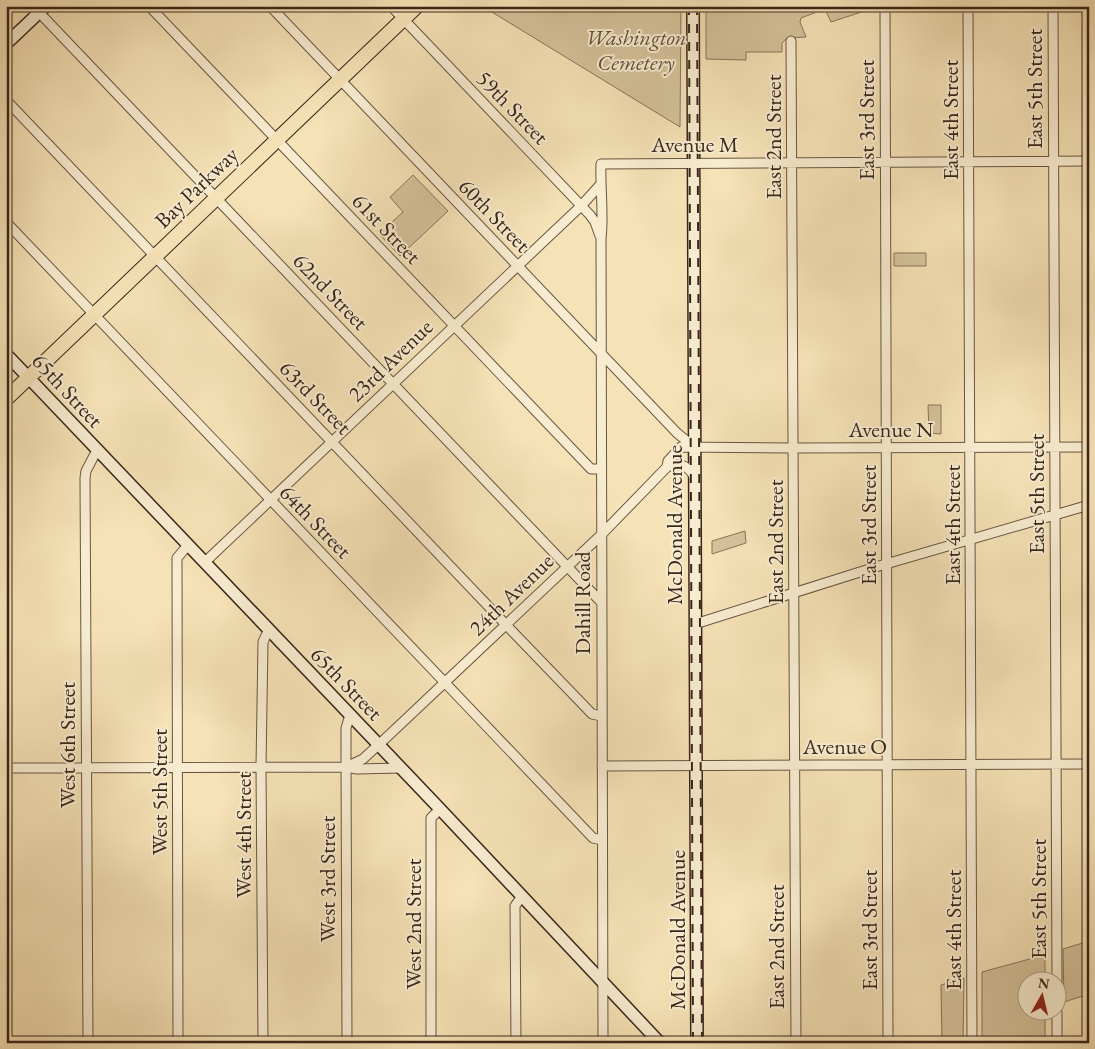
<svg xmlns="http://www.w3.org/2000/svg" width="1095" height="1049" font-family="'EB Garamond',serif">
	<rect width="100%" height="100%" fill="#f5e2b6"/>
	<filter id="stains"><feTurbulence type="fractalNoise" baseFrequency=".004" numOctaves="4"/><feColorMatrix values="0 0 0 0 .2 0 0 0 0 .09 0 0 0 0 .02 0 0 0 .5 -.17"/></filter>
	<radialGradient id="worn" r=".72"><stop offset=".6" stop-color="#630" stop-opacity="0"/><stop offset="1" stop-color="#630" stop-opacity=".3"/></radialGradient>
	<path fill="#d5c29b" stroke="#88745a" d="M 482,6 L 681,6 L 680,127 Z
		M 706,6 L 880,6 L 831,22 L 825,9 L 801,18 L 800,22 L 806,37 L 787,38 L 782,43 L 782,52 L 746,52 L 746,60 L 706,59 Z
		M 413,175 L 448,211 L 400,256 L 379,234 L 403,212 L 390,197 Z
		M 894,253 L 926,253 L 926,266 L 894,266 Z
		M 928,405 L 941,405 L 941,434 L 929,433 Z
		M 745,531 L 746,543 L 712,554 L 712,541 Z
		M 1089,941 L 1089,994 L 1064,1002 L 1063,949 Z
		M 1037,957 L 1045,957 L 1045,981 L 1028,982 L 1028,1012 L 1045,1012 L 1045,1043 L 982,1043 L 982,972 Z
		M 964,978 L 963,1043 L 942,1043 L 941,985 Z"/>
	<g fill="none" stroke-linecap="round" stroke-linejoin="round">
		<g stroke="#695541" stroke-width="11">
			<path id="street" d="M 33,6 L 601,602
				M 149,6 L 591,469 L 600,469
				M 270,6 L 677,433 L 694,447
				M 391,6 L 590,215 L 595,222 L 600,236
				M 968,6 L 972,1043
				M 1053,6 L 1057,982
				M 885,8 L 888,1043
				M 791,41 L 796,1043
				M 6,100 L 512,631 L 592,714 L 601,716
				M 6,222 L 593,838 L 602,840
				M 667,467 L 668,461 L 681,447 L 793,448 L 1089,447
				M 205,562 L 581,206 L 600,185
				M 695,624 L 879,566 L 1089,505
				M 602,766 L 1089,764
				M 346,767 L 363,759 L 388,736 L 601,535 L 667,467 C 678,462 689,465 694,477
				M 6,768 L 346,767 L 357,769 L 401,768
				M 1057,1012 L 1057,1043
				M 88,1043 L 85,478 L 86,471 L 97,450
				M 178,1043 L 177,558 L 188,545
				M 263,1043 L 261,767 L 263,642 L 269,629
				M 347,1043 L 346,757 L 346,728 L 350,715
				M 431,1043 L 431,818 L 440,809
				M 516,1043 L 515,906 L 522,896
				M 603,1043 L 601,239 C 604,213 600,189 601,164 L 1089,161"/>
		</g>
		<g stroke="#3a261a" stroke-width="14">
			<path id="secondary" d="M 693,6 L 697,1043
				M 6,44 L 46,6
				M 6,354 L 440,809 L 660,1043"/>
		</g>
		<g stroke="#3a261a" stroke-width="16">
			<path id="primary" d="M 6,399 L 417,6"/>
		</g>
		<use href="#street" stroke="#f8ecd0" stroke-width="9"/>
		<use href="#secondary" stroke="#f8ecd0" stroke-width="11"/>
		<use href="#primary" stroke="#f5e2b6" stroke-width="14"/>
		<path stroke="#3a261a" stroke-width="2" stroke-dasharray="9 9" stroke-linecap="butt" d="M 689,6 L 693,1043
			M 697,6 L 702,1043"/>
	</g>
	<g text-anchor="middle" stroke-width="4" stroke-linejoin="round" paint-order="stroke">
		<g font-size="22" font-style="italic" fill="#614d3a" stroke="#f8ecd0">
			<text x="636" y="45">Washington<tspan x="636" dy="25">Cemetery</tspan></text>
		</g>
		<g font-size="22" fill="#3a261a" stroke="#f8ecd0">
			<text transform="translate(1034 89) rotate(-90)" y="8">East 5th Street</text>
			<text transform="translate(513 107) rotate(46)" y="8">59th Street</text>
			<text transform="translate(866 120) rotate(-90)" y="8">East 3rd Street</text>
			<text transform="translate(950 120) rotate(-90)" y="8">East 4th Street</text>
			<text transform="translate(773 137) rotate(-90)" y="8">East 2nd Street</text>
			<text x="695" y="152">Avenue M</text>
			<text transform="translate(196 187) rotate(-44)" y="8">Bay Parkway</text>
			<text transform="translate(495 215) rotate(46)" y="8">60th Street</text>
			<text transform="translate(387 228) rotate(46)" y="8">61st Street</text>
			<text transform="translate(331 291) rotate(46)" y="8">62nd Street</text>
			<text transform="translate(390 360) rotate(-44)" y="8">23rd Avenue</text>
			<text transform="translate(68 390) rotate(47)" y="8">65th Street</text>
			<text transform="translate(316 397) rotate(46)" y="8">63rd Street</text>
			<text x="891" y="437">Avenue N</text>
			<text transform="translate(1036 494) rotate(-90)" y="8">East 5th Street</text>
			<text transform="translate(316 521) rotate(46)" y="8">64th Street</text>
			<text transform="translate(674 525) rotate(-90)" y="8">McDonald Avenue</text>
			<text transform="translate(868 525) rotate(-90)" y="8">East 3rd Street</text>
			<text transform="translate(952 525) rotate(-90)" y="8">East 4th Street</text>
			<text transform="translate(775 542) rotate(-90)" y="8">East 2nd Street</text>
			<text transform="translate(511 594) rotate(-44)" y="8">24th Avenue</text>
			<text transform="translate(582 603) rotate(-90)" y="8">Dahill Road</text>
			<text transform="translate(347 683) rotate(46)" y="8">65th Street</text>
			<text transform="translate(67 745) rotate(-90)" y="8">West 6th Street</text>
			<text x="845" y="754">Avenue O</text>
			<text transform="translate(159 792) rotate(-90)" y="8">West 5th Street</text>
			<text transform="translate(243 835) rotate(-90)" y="8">West 4th Street</text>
			<text transform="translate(327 879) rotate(-90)" y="8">West 3rd Street</text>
			<text transform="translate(1038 899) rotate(-90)" y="8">East 5th Street</text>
			<text transform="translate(413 924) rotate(-90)" y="8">West 2nd Street</text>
			<text transform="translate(677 930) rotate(-90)" y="8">McDonald Avenue</text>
			<text transform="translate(869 930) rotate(-90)" y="8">East 3rd Street</text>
			<text transform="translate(953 930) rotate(-90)" y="8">East 4th Street</text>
			<text transform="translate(776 947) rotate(-90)" y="8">East 2nd Street</text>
		</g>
	</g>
	<rect width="1095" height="1049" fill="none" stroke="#f5e2b6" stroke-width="25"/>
	<rect x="8" y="8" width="1080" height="1034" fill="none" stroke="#3a261a" stroke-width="2.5"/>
	<rect x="12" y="12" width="1070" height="1024" fill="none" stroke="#3a261a"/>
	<g transform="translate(1042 996) rotate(8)"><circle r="24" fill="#f8ecd0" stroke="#ac9d87"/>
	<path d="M0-4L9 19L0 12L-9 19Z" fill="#8f2418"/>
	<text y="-8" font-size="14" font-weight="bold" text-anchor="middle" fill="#3a261a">N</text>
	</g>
	<rect width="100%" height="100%" filter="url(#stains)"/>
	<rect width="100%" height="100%" fill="url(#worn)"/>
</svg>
